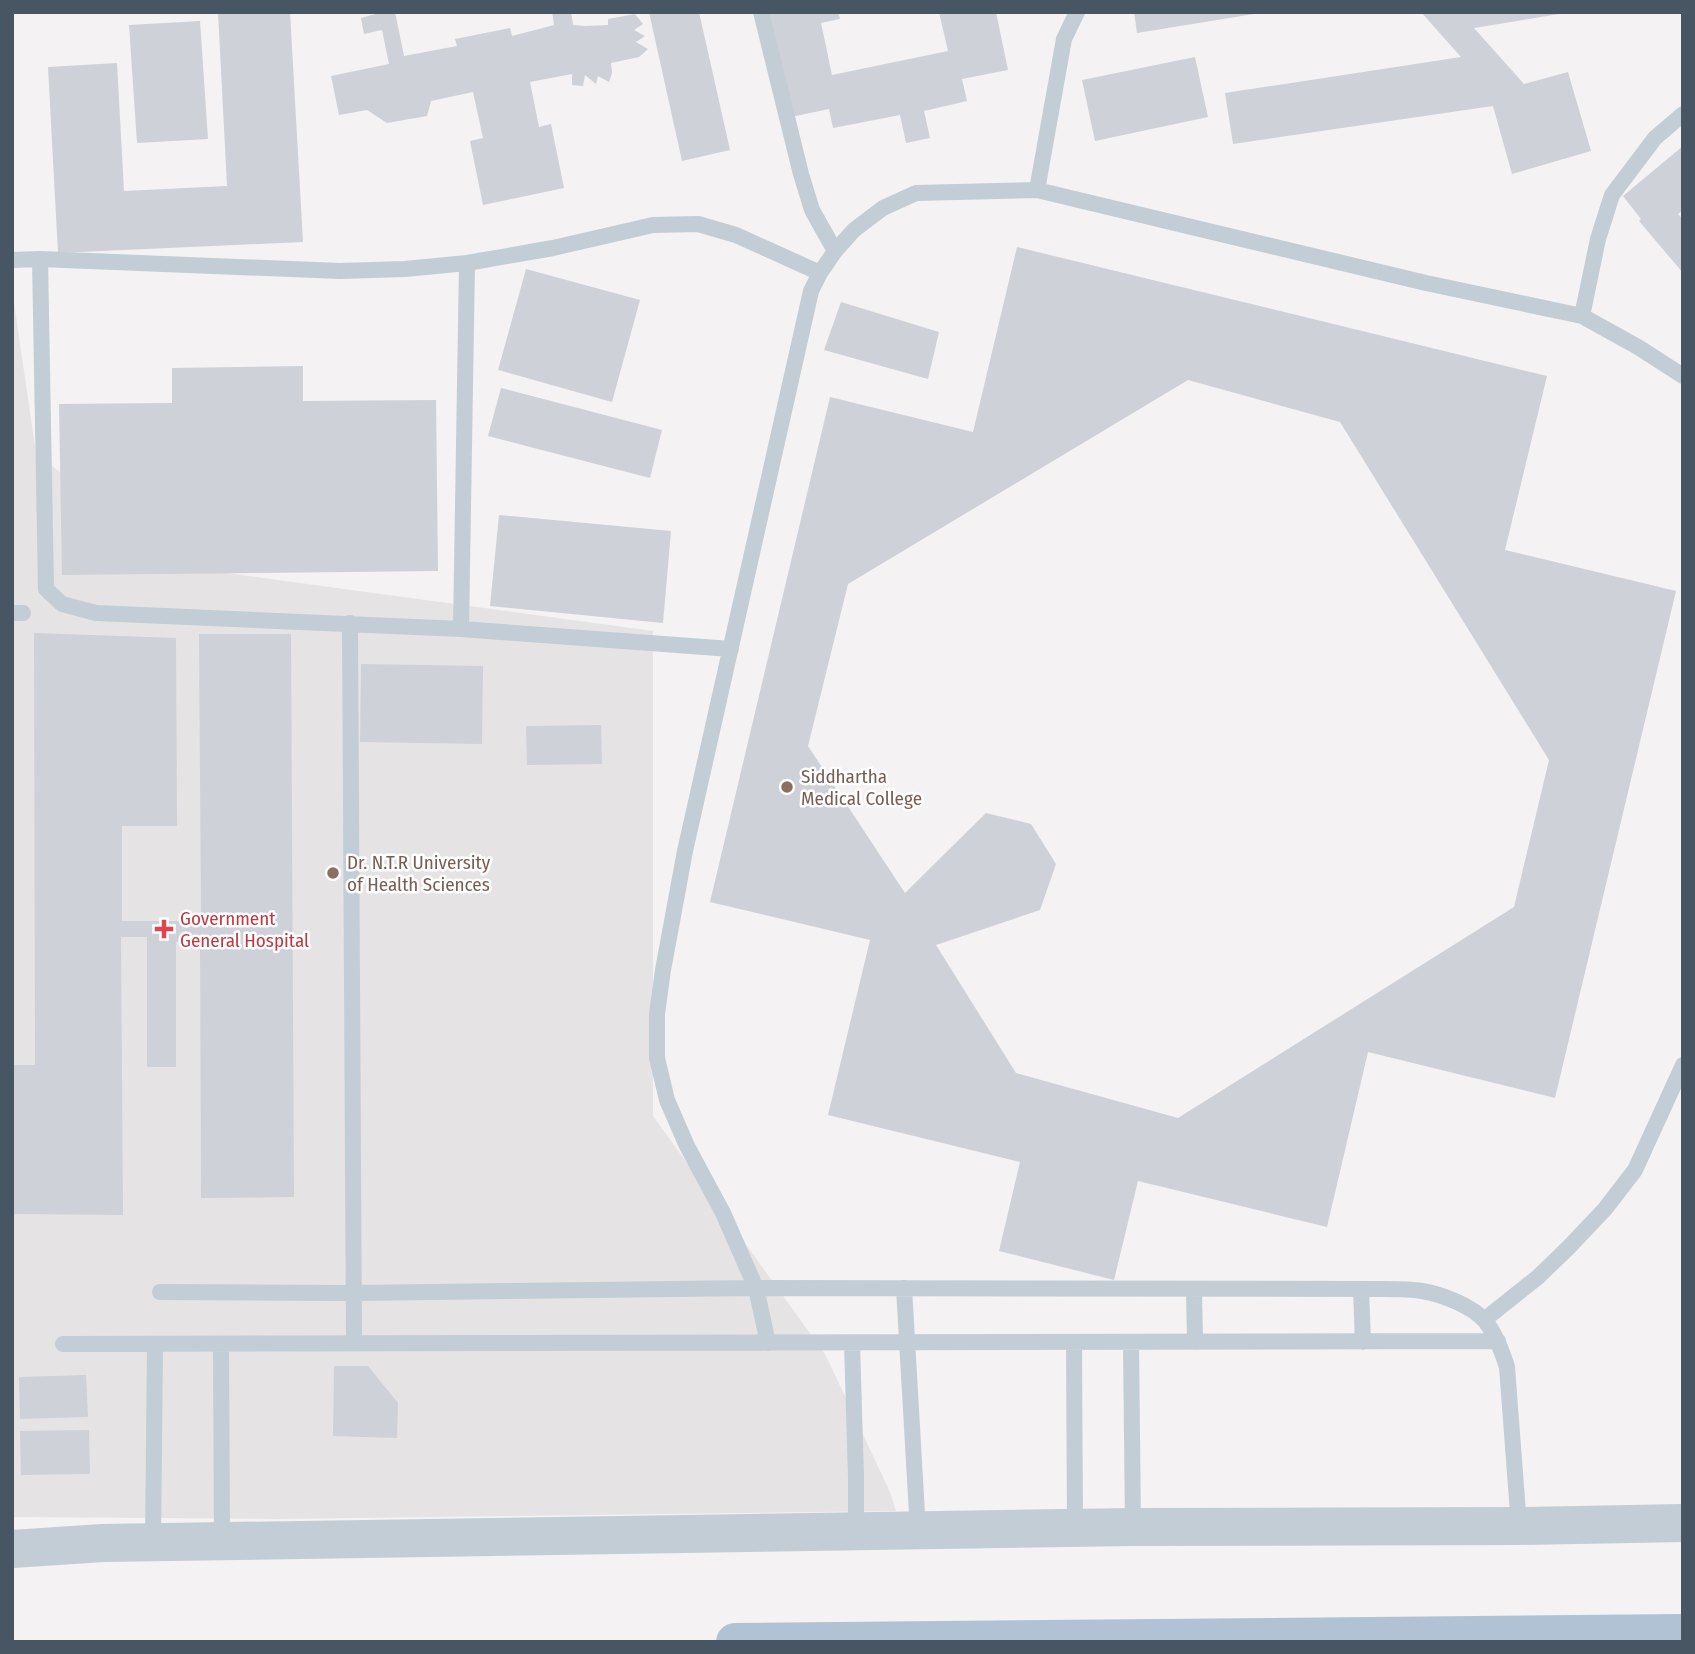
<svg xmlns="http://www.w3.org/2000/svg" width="1695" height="1654" font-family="'Fira Sans Condensed',sans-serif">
	<rect width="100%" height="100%" fill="#f4f2f2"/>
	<path fill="#e6e3e4" d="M 12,289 L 36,453 L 175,566 L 653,631 L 653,1116 L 825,1354 L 890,1492 L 896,1511 L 277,1519 L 12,1517 Z"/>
	<path fill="#ced1d8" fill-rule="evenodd" d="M 218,12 L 290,12 L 303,242 L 58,253 L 48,67 L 117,63 L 124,191 L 227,186 Z
		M 379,12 L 395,12 L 404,56 L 457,46 L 455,39 L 510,28 L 512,36 L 554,25 L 552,12 L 571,12 L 573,25 L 585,26 L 608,25 L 608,19 L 635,14 L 643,24 L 634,30 L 645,36 L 636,42 L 648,49 L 639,57 L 611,63 L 612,73 L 609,82 L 598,76 L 596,84 L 585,75 L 583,86 L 572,85 L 572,74 L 530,82 L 539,127 L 551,124 L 564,188 L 483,205 L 470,141 L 483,138 L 473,92 L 431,101 L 427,116 L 387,123 L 367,110 L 339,115 L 331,76 L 389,64 L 382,30 L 364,34 L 361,18 L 379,13 Z
		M 649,12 L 699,12 L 730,150 L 682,161 Z
		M 768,12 L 838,12 L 840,19 L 821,23 L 832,75 L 948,51 L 939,12 L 996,12 L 1008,70 L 962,79 L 967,101 L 924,111 L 930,138 L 906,143 L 900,115 L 833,128 L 829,109 L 791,117 Z
		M 1134,12 L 1254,12 L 1254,14 L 1137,33 Z
		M 1421,12 L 1559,12 L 1559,14 L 1474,28 L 1524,84 L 1568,72 L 1591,151 L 1512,174 L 1493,106 L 1233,144 L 1225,93 L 1461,57 Z
		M 200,21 L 208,139 L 137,143 L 129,25 Z
		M 1195,57 L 1208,117 L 1095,141 L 1082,80 Z
		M 1683,146 L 1683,210 L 1678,214 L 1683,219 L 1683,273 L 1639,221 L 1641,219 L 1623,196 Z
		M 1017,247 L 1547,376 L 1505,550 L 1676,591 L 1555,1098 L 1368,1052 L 1327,1227 L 1138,1181 L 1114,1280 L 999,1251 L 1020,1162 L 828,1115 L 870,940 L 710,902 L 830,397 L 973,432 ZM 1188,380 L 1340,422 L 1549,760 L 1514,907 L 1178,1118 L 1016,1073 L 936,945 L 1040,910 L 1056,864 L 1031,824 L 986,813 L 905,893 L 808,746 L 848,584 Z
		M 526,269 L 640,300 L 612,402 L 498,370 Z
		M 841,302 L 939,332 L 928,379 L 824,350 Z
		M 303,366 L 303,401 L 436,400 L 438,571 L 62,575 L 59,404 L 172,403 L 172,368 Z
		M 501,388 L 662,430 L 650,478 L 488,436 Z
		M 499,515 L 671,531 L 663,623 L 490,606 Z
		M 34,633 L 176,638 L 177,826 L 122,826 L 122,921 L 201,921 L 199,634 L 291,634 L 294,1197 L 201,1198 L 200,942 L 176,942 L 176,1067 L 147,1067 L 147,937 L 121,937 L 123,1215 L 12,1214 L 12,1065 L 35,1065 Z
		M 361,664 L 483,666 L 482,744 L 360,742 Z
		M 601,725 L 602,764 L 527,765 L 526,726 Z
		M 334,1366 L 368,1366 L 398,1403 L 397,1438 L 333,1436 Z
		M 86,1375 L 88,1417 L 20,1419 L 19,1377 Z
		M 89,1430 L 90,1474 L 21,1475 L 20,1431 Z"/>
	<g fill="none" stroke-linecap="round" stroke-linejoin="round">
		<path stroke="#c2cdd5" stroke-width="16" d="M 761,12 L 801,174 L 812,210 L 835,251
			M 1037,190 L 1064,39 L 1077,12
			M 40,259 L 46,589 L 62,604 L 96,613 L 461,629 L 731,649
			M 12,260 L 40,259 L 340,271 L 405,269 L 467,263 L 553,248 L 653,225 L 698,224 L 736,235 L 820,273
			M 1582,316 L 1598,239 L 1612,195 L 1655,138 L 1683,114
			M 12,613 L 23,613
			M 350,623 L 354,1343
			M 461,629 L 467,263
			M 904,1288 L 918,1531
			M 1194,1289 L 1195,1342
			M 1361,1289 L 1363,1342
			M 160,1292 L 353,1293 L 756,1288 L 1383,1289 C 1396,1289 1410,1289 1422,1291 C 1441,1294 1473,1306 1486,1322 C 1496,1335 1502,1351 1507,1367 L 1519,1526
			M 1484,1320 L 1538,1277 L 1569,1247 L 1605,1209 L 1635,1170 L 1683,1065
			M 1131,1342 L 1133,1527
			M 768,1343 L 756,1288 L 723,1213 L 687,1146 L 667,1100 L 657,1058 L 657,1014 L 663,970 L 685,851 L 811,291 L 820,273 L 835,251 L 854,230 L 883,208 L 916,193 L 1037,190 L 1426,283 L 1582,316 L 1638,347 L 1683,376
			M 852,1343 L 856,1477 L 856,1531
			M 1074,1343 L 1075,1528
			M 63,1344 L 1498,1341
			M 221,1344 L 222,1541
			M 153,1543 L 155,1344"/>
		<path stroke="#c2cdd5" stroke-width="38" d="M 12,1549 L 103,1543 L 1133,1527 L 1519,1526 L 1683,1523"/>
		<path stroke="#b0c2d3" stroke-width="38" d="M 735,1642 L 1683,1633"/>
	</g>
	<g fill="#8d6e63" stroke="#fff" stroke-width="2.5">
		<circle cx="787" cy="787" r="7"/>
		<circle cx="333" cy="873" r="7"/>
	</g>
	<path fill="#e0444e" stroke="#fff" stroke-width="2.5" d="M160.5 918.5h7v7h7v7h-7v7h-7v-7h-7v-7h7z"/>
	<g text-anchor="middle" stroke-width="5" stroke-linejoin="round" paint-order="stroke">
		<g font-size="19" fill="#785e54" stroke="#fff" text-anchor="start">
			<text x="801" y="783">Siddhartha<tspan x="801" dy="22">Medical College</tspan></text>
			<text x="347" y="869">Dr. N.T.R University<tspan x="347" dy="22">of Health Sciences</tspan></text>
		</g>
		<g font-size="19" fill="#be3a42" stroke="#fff" text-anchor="start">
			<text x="180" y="925">Government<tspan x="180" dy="22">General Hospital</tspan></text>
		</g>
	</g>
	<rect width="1695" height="1654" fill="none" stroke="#475662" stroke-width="28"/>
</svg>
